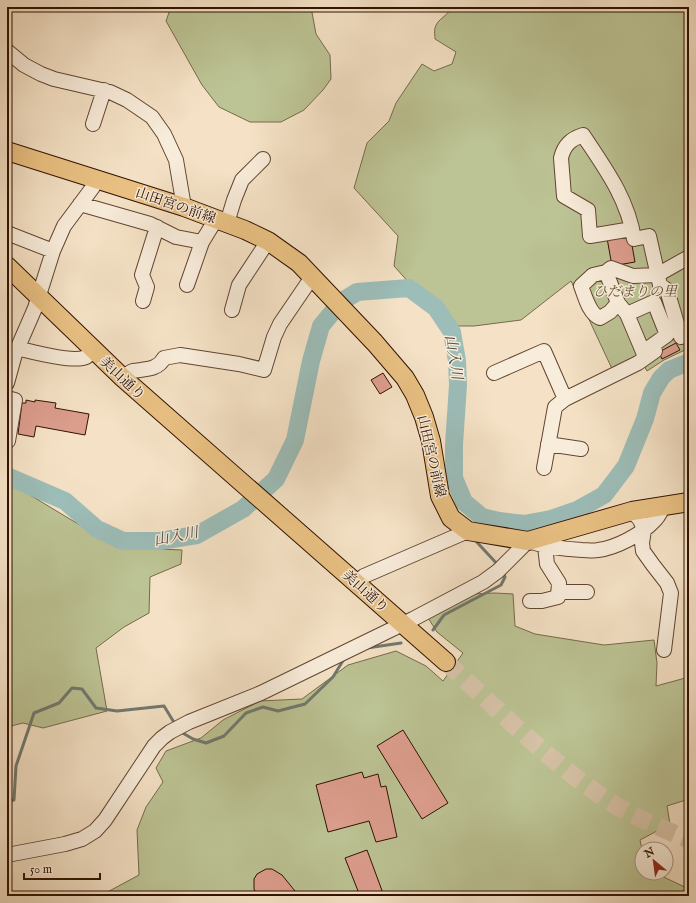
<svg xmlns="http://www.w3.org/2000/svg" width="696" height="903" font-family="'IM FELL English','Noto Serif JP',serif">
	<rect width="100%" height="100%" fill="#f5e2c6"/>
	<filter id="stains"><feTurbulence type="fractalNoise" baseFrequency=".005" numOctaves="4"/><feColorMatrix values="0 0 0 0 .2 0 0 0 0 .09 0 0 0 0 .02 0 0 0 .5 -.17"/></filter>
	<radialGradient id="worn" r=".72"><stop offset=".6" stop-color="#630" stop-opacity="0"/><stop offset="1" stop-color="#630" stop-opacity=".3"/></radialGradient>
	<path fill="#bcc394" stroke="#766a4a" d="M 171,7 L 311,7 L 316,34 L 330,55 L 331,79 L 323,90 L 304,110 L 281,122 L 250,122 L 219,107 L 202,85 L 166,21 Z
		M 452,7 L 689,7 L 689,348 L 664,360 L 647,371 L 640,359 L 614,373 L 571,281 L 521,320 L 474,326 L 448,326 L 394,266 L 398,236 L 354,188 L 367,143 L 389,121 L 396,103 L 422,64 L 434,71 L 452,64 L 456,52 L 435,39 C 435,36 434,31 435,28 C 437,19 448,16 452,7 Z
		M 7,481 L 116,547 L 182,550 L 181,564 L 150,577 L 149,613 L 124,627 L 96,648 L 107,711 L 43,728 L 23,723 L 7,727 Z
		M 495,593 L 513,594 L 515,626 L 535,634 L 604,645 L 654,640 L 657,663 L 656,686 L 689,677 L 689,799 L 667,806 L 670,824 L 640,840 L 642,849 L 642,873 L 655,873 L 689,889 L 689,895 L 687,896 L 100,896 L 139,875 L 137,830 L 146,807 L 163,782 L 156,768 L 166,751 L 201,738 L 223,720 L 260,701 L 302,699 L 348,665 L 396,651 L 426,666 L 443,681 L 463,653 L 437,632 L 428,618 L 470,594 Z"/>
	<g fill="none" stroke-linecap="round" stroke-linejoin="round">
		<path stroke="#71786f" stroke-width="3" d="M 475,527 L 482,517
			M 473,538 L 499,566
			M 433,630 L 444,615 L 501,585 L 505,577 L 503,571
			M 367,648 L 401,643
			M 181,732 L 193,739 L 206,743 L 224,736 L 246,713 L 263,707 L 278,711 L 305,704 L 333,677 L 344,659
			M 7,801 L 14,800 L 16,766 L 34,713 L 59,703 L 72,688 L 82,689 L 96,708 L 117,711 L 164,706 L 175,724"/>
		<path stroke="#9cbdb8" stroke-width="18" d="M 7,476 L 65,501 L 97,529 L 123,541 L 160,541 L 197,535 L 243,509 L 276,479 L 295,440 L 311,361 L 321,326 L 341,302 L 357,292 L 409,288 L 436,308 L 452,332 L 457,361 L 458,385 L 454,445 L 454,478 L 464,502 L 482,517 L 499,521 L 524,524 L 551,519 L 577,510 L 604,495 L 626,466 L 645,419 L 652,393 L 661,378 L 669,370 L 689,362"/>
	</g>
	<path fill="#dd9e8e" stroke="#301101" d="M 630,234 L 635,262 L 612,266 L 607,238 Z
		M 676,343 L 680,350 L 662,359 L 659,352 Z
		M 383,373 L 392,387 L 380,394 L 371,380 Z
		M 26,400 L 35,402 L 35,400 L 56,403 L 55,408 L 89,414 L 85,435 L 36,426 L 34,437 L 18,434 L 22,403 L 26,403 Z
		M 403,730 L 448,803 L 422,819 L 377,746 Z
		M 362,772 L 364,778 L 378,774 L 381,787 L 386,786 L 397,837 L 376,842 L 369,821 L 328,832 L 316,785 Z
		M 367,850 L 384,896 L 360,896 L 345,858 Z
		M 266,869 L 272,869 L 282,875 L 299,896 L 259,896 L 257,895 L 252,896 L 256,893 L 254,889 L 254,879 L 257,874 Z"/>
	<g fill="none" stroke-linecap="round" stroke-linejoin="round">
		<path stroke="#d7c3a8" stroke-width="18" stroke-dasharray="18 9" stroke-linecap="butt" d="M 446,662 C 497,709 547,759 604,798 C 630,816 660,827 689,840"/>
		<g stroke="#614532" stroke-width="16">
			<path id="minor" d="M 7,51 L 24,65 L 41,74 L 54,79 L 110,92 L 127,100 L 152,117 L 164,134 L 176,160 L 184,207
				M 93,124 L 104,90
				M 80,204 L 150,224 L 176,237 L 202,242
				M 227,223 L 234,200 L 242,180 L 263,159
				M 632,229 L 590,236 L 588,210 L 564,196 L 561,158 C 564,145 571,139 583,135 C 605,168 628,199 634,239 L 649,236 L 660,285 L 667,290 L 681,337
				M 7,233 L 53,251
				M 606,272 L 618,303
				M 187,285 L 202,242 L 216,219
				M 143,301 L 147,287 L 142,275 L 157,227
				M 232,310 L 239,285 L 268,241
				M 627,314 L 654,302 L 667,335 L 643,352 L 627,314 L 618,303 L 610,312 L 600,318 C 589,314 585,296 581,286 L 593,275 L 606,272 L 611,268 L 633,276 L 657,275 L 689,257
				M 17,348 C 32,352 74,363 86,357 C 89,355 91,352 94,350
				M 494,373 L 544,351 L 565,399
				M 123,378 C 126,375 130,372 133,371 C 145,369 158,370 164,358 L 180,355 L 239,364 L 264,370 L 274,337 L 280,324 L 312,277
				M 7,383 L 15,354 L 35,308 L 53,251 L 64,226 L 93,187 L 96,178
				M 7,398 L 15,400 L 8,441
				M 548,444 L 581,449
				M 544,468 L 555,407 L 565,399 L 638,363 L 655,351
				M 632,511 L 640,520 L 644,530 L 642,543 L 643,551 L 653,565 L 667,583 L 671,593 L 664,650
				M 356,582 L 364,576 L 468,531
				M 558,592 L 587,592
				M 530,601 L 542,601 L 558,597 L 559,583 L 547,564 L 545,546
				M 7,855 L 65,844 L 82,839 L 95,831 L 105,820 L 154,746 L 162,738 L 170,732 L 189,722 L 261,693 L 413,619 L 483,582 L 498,571 L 528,541 C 546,547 563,549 582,550 C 587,550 593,551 598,550 C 616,548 642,534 654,521 C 659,517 661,511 664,505"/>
		</g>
		<g stroke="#301101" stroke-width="20">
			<path id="major" d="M 7,151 L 184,207 L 245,230 L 268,241 L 299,263 L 375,343 L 405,378 L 415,395 L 424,417 L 431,441 L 440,496 L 451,518 L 468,531 L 528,541 L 632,511 L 689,502
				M 7,266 L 123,378 L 446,662"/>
		</g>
		<use href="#minor" stroke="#f8ecda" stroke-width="14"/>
		<use href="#major" stroke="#eac183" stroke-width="18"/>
	</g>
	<g text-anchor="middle" stroke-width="3" stroke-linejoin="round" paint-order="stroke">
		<g font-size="14" fill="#301101" stroke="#f8ecda">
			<text transform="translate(176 205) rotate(19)" y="5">山田宮の前線</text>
			<text transform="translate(123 378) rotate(43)" y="5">美山通り</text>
			<text transform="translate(432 456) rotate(77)" y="5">山田宮の前線</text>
			<text transform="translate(366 591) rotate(42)" y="5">美山通り</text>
		</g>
		<g font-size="14" font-style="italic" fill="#614f34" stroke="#f8ecda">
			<text x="635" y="296">ひだまりの里</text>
		</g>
		<g font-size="15" font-style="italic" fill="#564d41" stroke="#f8ecda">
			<text transform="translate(454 357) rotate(81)" y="5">山入川</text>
			<text transform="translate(176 536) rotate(-11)" y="5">山入川</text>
		</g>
	</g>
	<rect width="696" height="903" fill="none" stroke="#f5e2c6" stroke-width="24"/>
	<rect x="8" y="8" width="680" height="887" fill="none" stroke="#301101" stroke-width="2"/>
	<rect x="12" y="12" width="672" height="879" fill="none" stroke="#301101"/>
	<g transform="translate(654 861) rotate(331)"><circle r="19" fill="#f8ecda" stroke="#a89483"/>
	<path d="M0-3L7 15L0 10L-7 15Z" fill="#8f2418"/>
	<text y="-6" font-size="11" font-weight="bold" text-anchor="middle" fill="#301101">N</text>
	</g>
	<path d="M24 873v6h76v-6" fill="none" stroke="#301101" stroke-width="2"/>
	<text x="30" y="873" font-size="12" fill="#301101" stroke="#f8ecda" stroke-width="3" paint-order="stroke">50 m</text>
	<rect width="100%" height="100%" filter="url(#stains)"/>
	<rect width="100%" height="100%" fill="url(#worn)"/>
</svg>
